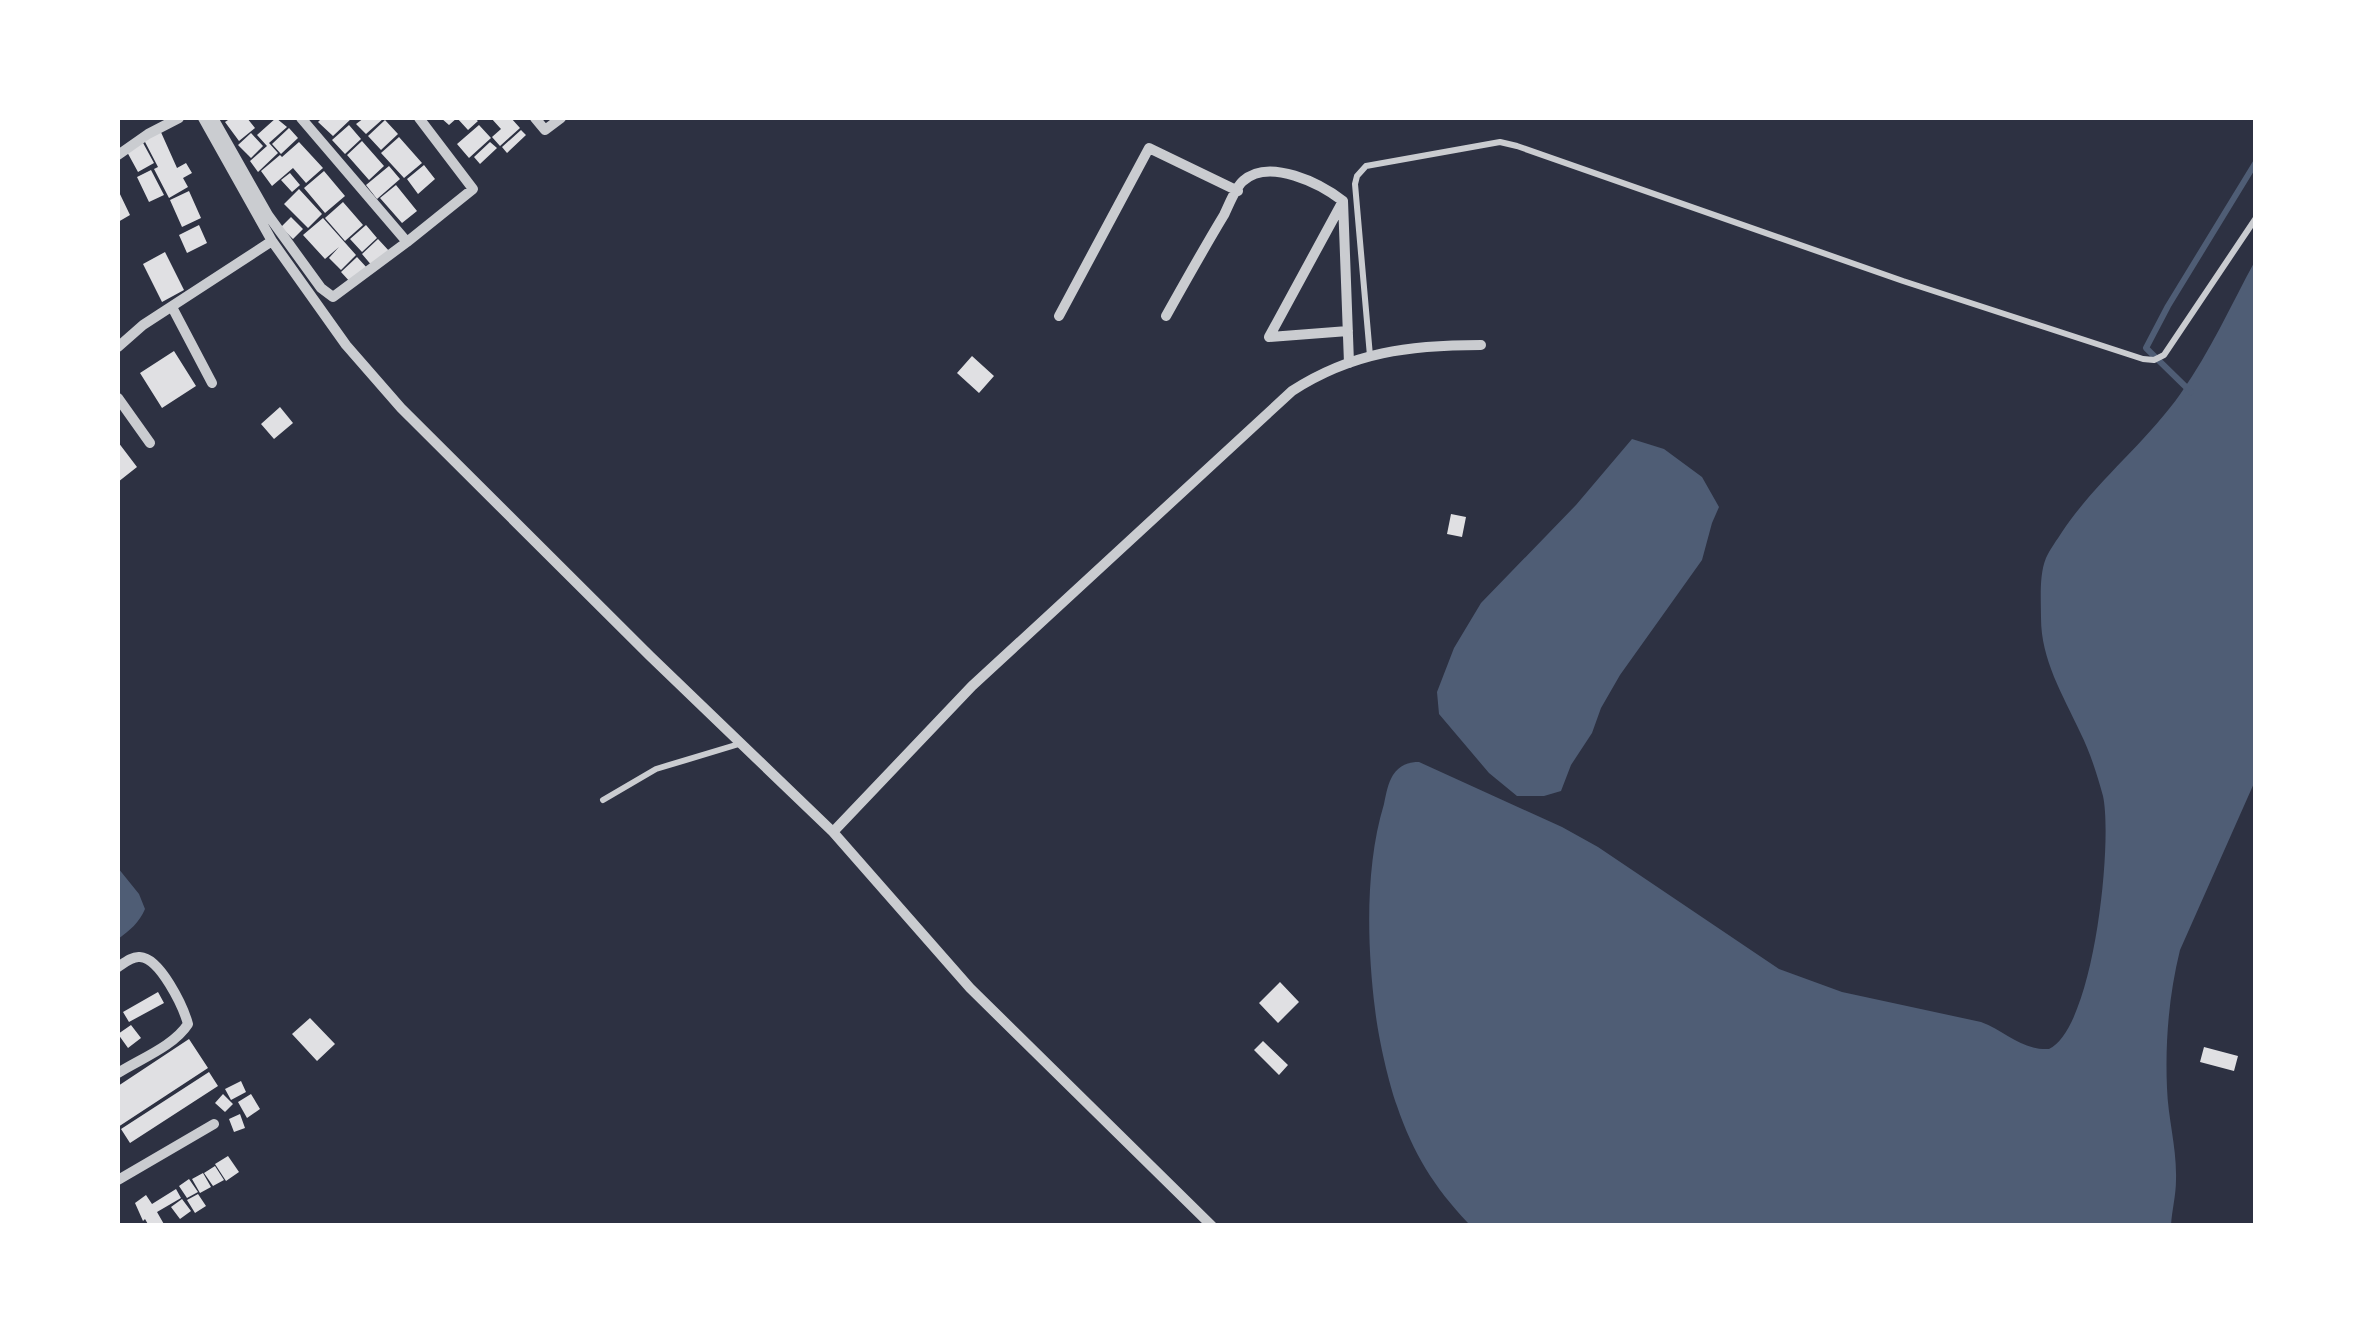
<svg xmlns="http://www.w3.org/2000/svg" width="2373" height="1343" font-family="'Noto Sans',sans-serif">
	<rect width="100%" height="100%" fill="#2d3142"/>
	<path fill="#4f5d75" d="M 2255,261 L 2255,781 L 2180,950 C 2169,995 2165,1041 2167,1088 C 2168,1119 2177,1148 2176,1180 C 2176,1195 2172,1210 2171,1225 L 1473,1226 L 1468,1223 C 1434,1187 1413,1153 1397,1106 C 1388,1081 1378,1036 1375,1009 C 1367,945 1365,866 1384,804 C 1386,794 1388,783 1393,775 C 1400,765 1408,762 1419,762 L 1562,827 L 1598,847 L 1779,969 L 1842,992 L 1981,1022 C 2006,1031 2020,1050 2049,1049 C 2094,1028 2113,842 2103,796 C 2097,774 2090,752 2080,732 C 2063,695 2041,660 2041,618 C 2041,599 2039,575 2046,558 C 2050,549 2057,540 2062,532 C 2096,481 2146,443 2181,393 C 2210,352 2231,305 2255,261 Z
		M 1632,439 L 1664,449 L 1702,477 L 1719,507 L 1712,523 L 1702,560 L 1620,675 L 1601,708 L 1592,733 L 1571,765 L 1561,791 L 1544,796 L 1517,796 L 1489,773 L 1439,714 L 1437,692 L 1454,648 L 1481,603 L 1576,505 Z
		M 118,868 L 139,894 L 145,909 C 139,923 130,930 118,939 Z"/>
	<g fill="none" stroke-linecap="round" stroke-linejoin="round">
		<path stroke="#4f5d75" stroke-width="6" d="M 2191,392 L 2146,348 L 2168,306 L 2256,162"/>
	</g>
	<path fill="#e0e0e3" d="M 231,118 L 247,118 L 255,128 L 239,141 L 225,122 Z
		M 276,118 L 287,127 L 269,143 L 278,153 L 258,172 L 250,161 L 267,146 L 257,135 Z
		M 322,118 L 352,118 L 333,136 L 318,122 Z
		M 364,118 L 384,118 L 366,134 L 356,124 Z
		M 441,118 L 474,118 L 478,121 L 468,130 L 457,118 L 449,125 Z
		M 491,118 L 511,118 L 520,128 L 500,146 L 492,137 L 501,129 Z
		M 385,120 L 398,134 L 381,150 L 368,136 Z
		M 349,125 L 361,139 L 345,154 L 332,140 Z
		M 479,125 L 491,138 L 469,158 L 457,144 Z
		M 289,128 L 298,138 L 281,154 L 272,144 Z
		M 160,130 L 177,168 L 186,163 L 192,173 L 183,178 L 188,187 L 169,198 L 154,169 L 158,167 L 144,140 Z
		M 521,130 L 526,135 L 507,153 L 502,147 Z
		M 251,133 L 263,146 L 251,158 L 238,145 Z
		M 399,137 L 422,163 L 404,178 L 381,153 Z
		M 142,141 L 154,163 L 138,172 L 126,150 Z
		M 362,141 L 384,166 L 369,180 L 347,155 Z
		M 299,142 L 323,168 L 306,183 L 293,168 L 272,186 L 261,171 L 280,155 L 282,157 Z
		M 490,142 L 497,148 L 480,164 L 474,157 Z
		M 424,165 L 435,179 L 418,194 L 407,179 Z
		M 389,166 L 400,179 L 377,199 L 366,185 Z
		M 151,170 L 164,195 L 149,202 L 137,177 Z
		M 324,171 L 345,196 L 325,213 L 304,188 Z
		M 290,173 L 300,185 L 292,192 L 281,180 Z
		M 396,185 L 417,211 L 402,223 L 380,198 Z
		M 299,189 L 322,214 L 308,228 L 284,204 Z
		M 118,190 L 130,215 L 118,222 Z
		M 189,191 L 201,218 L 182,227 L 170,200 Z
		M 343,202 L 363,225 L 345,241 L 325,218 Z
		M 291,217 L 303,229 L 293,239 L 281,227 Z
		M 323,218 L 356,255 L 341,270 L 329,258 L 339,247 L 325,259 L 303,235 Z
		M 199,225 L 207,243 L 187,253 L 179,235 Z
		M 366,225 L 377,238 L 362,252 L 350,239 Z
		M 378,239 L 390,252 L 373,267 L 362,254 Z
		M 165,252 L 184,290 L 162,302 L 143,264 Z
		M 357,257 L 368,269 L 352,284 L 341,272 Z
		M 174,351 L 196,386 L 162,408 L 140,373 Z
		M 972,356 L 994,376 L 979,393 L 957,373 Z
		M 280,407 L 293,423 L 274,439 L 261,424 Z
		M 118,442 L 137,467 L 118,482 Z
		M 1451,514 L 1466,517 L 1462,537 L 1447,534 Z
		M 1280,982 L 1299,1002 L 1278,1023 L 1259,1003 Z
		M 158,992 L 164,1003 L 129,1022 L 123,1012 Z
		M 310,1018 L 335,1044 L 317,1061 L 292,1034 Z
		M 131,1025 L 141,1038 L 128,1048 L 118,1034 Z
		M 189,1039 L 208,1068 L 118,1127 L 118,1086 Z
		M 1263,1041 L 1288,1065 L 1279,1075 L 1254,1050 Z
		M 2204,1047 L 2238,1056 L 2234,1071 L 2200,1062 Z
		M 209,1072 L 218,1086 L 130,1143 L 121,1129 Z
		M 241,1081 L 246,1092 L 231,1100 L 225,1089 Z
		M 223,1094 L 233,1104 L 225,1112 L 215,1103 Z
		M 251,1094 L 260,1109 L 247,1118 L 238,1102 Z
		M 240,1114 L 245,1128 L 234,1132 L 229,1119 Z
		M 228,1156 L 239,1172 L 226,1181 L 215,1164 Z
		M 215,1166 L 224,1180 L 213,1186 L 204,1173 Z
		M 203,1173 L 211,1187 L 200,1193 L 192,1179 Z
		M 189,1179 L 198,1192 L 187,1198 L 179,1186 Z
		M 176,1189 L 181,1198 L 157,1212 L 165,1226 L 149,1226 L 145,1219 L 143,1221 L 135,1203 L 146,1195 L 152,1204 Z
		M 198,1194 L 206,1206 L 195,1213 L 187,1200 Z
		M 182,1199 L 191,1211 L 180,1219 L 171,1207 Z"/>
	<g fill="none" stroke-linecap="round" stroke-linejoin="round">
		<path stroke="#caccd0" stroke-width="6" d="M 1370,356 L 1355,184 L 1357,176 L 1366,166 L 1500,142 L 1517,146 L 1903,281 L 2143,359 L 2154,360 L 2164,355 L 2256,218
			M 603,800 L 656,769 L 739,744"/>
		<path stroke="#caccd0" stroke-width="10" d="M 203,118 L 272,241 L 346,345 L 401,408 L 650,656 L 833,832 L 970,988 L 1212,1226
			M 213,118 L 268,215 L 321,288 L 333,297 L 407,242 L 473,189 L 419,118
			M 301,118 L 407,242
			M 535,118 L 545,130 L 561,118
			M 118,155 L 148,134 L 179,118
			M 1343,201 L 1269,337 L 1348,331
			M 172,307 L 212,383
			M 1059,316 L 1149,148 L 1238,191
			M 1166,316 C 1185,282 1204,248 1224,215 C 1229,205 1235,188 1243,181 C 1269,157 1321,184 1343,201 L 1349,363
			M 118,347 L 143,325 L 272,241
			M 118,398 L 150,443
			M 833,832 L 972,686 L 1292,391 C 1352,352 1410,345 1481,345
			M 118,967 C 124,963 132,956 140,957 C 160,958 183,1006 188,1024 C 174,1046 140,1059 118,1073
			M 118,1180 L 214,1124"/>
	</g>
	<rect width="2373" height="1343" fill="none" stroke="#ffffff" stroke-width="240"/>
</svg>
